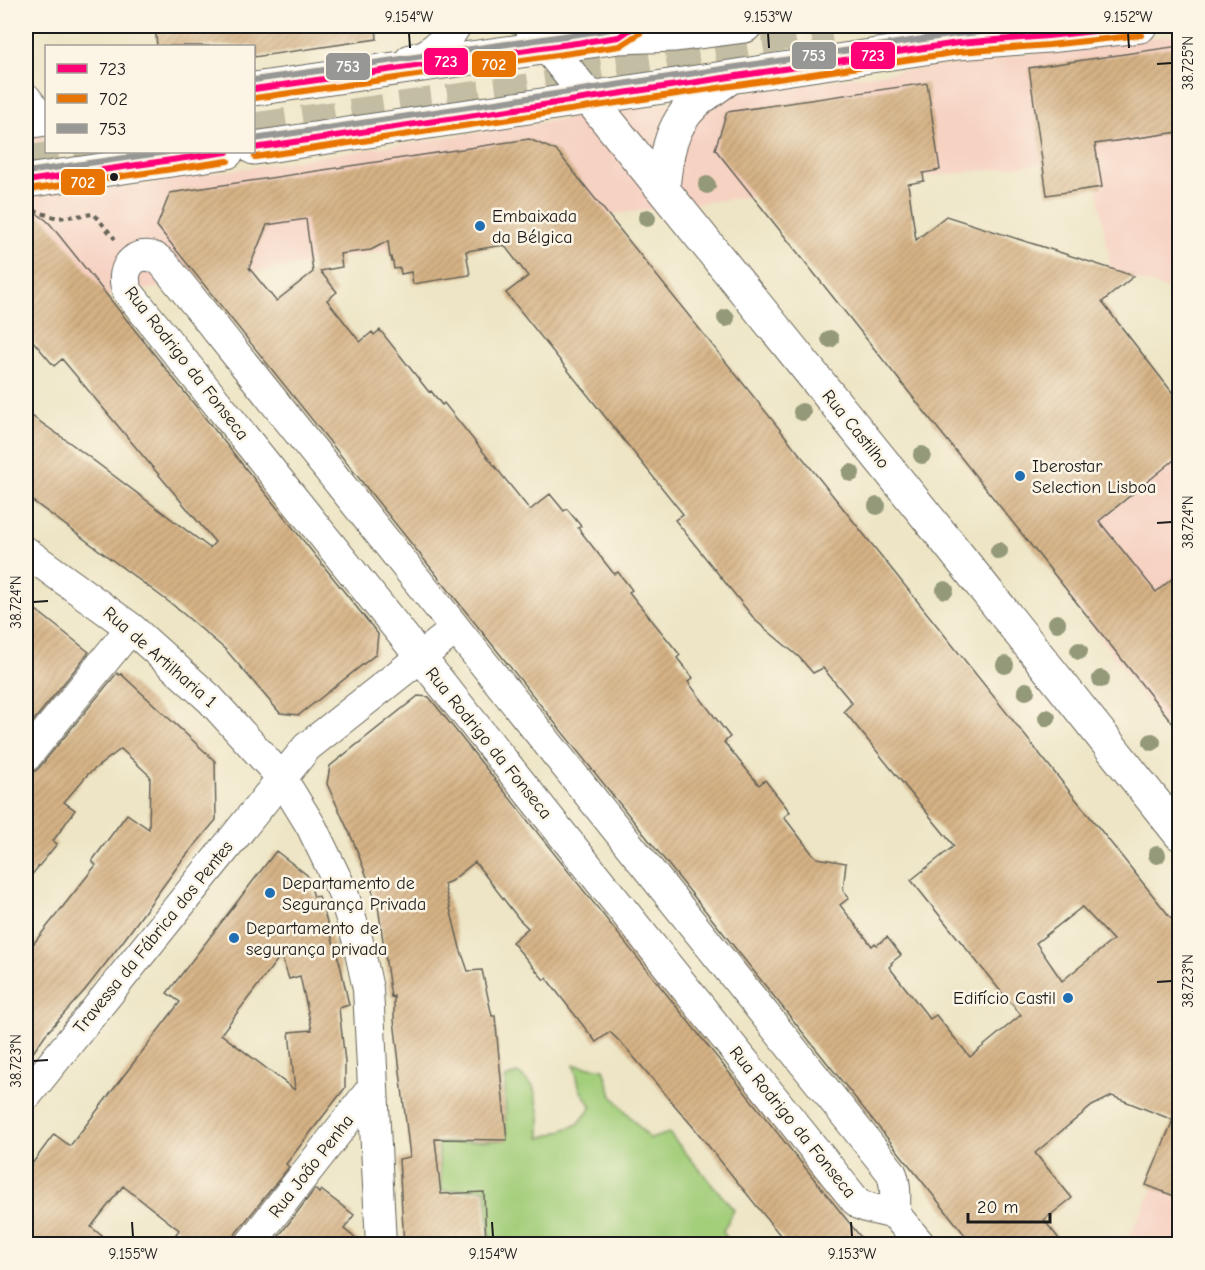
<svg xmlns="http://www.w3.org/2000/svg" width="1205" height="1270" font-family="'Comic Neue',sans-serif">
	<defs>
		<pattern id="building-hatch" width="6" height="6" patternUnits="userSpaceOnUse" patternTransform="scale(1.5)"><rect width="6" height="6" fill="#d5b285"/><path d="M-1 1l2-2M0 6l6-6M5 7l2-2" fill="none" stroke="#b69872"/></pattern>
	</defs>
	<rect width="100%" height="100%" fill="#fcf5e5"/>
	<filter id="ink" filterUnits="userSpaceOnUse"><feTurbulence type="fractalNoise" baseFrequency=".0167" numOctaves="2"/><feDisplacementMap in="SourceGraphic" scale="12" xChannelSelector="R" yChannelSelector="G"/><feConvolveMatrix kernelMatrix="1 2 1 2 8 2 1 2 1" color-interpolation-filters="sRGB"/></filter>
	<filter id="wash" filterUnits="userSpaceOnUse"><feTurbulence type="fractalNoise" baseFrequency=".008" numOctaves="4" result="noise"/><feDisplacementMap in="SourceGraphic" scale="24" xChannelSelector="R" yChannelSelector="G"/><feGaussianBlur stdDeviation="1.35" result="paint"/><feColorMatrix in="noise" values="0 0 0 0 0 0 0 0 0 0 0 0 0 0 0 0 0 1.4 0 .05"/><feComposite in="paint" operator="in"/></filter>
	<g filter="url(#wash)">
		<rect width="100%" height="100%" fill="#ede5c5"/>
		<path fill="#f6d2c3" d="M 1179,34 L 1179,293 L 1111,271 L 1092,158 L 730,199 L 600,216 L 26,309 L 26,117 L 46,141 L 46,152 L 56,152 L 91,192 L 720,95 Z
			M 1179,458 L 1179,746 L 1046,563 Z
			M 1179,1138 L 1179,1244 L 1125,1244 Z"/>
		<path fill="#a3ce7a" stroke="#60754b" stroke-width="1.5" d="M 574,1065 L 604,1069 L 612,1096 L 650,1139 L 669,1133 L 734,1210 L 723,1231 L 730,1244 L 551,1244 L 550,1241 L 490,1239 L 486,1189 L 442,1191 L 438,1143 L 506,1140 L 505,1078 L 518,1073 L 533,1086 L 540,1114 L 540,1138 L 553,1134 L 578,1124 L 592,1107 L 580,1090 Z"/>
		<g id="blocks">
			<path fill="url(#building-hatch)" fill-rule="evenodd" d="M 155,26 L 376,26 L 377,39 L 254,57 L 254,46 L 157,46 Z
				M 1179,46 L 1179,132 L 1095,144 L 1102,187 L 1047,195 L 1029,68 Z
				M 927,83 L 940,170 L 923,173 L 924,181 L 908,184 L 916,240 L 946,216 L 1134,276 L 1102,302 L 1179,401 L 1179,456 L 1099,521 L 1156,592 L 1179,573 L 1179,731 L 715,149 L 727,112 Z
				M 529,139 L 557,151 L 1179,928 L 1179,1198 L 1146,1185 L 1173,1120 L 1112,1096 L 1092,1106 L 1035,1153 L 1072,1198 L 1044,1220 L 1064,1245 L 973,1245 L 157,226 L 170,193 ZM 306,219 L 313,272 L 276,301 L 249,268 L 267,225 ZM 388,241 L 390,257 L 391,257 L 392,262 L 393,262 L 394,269 L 400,268 L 401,274 L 411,272 L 413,284 L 470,275 L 466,251 L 504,245 L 528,276 L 506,293 L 683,514 L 675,520 L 756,621 L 799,657 L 813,673 L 823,668 L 852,703 L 844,711 L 954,846 L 911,880 L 998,988 L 1021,1015 L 970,1057 L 936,1015 L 930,1019 L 889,967 L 892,964 L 891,963 L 901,955 L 887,937 L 877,945 L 875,943 L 872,946 L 840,905 L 849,898 L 843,891 L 846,863 L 817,858 L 811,852 L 784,817 L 790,812 L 765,780 L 759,785 L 724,742 L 730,737 L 688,682 L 693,678 L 677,658 L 680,655 L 629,592 L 632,590 L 618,572 L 614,574 L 578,528 L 581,526 L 567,509 L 564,511 L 550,494 L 530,510 L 444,403 L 442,405 L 431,391 L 429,392 L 380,330 L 374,335 L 372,332 L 360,342 L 327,300 L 337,292 L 320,271 L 342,267 L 340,254 L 371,250 ZM 1082,907 L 1113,940 L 1062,981 L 1036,943 Z
				M 26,206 L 46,220 L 50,224 L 378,634 L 376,654 L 299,715 L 280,713 L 226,650 L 173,605 L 26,496 L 26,412 L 73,445 L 210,548 L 215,542 L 62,359 L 54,366 L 26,333 Z
				M 26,602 L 89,652 L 26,730 Z
				M 117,673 L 119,675 L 121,674 L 215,761 L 216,820 L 180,863 L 124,940 L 85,990 L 45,1035 L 26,1063 L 26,953 L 96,865 L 92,861 L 127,814 L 149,829 L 150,776 L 121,749 L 88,774 L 64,802 L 75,810 L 53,841 L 57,844 L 26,882 L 26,774 L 33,773 L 39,768 Z
				M 418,696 L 429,697 L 867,1245 L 788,1245 L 694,1128 L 626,1048 L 610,1032 L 596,1042 L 546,978 L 544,980 L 512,942 L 528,928 L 519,919 L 475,862 L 451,881 L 444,884 L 460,948 L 468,971 L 482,970 L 492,1016 L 495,1016 L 507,1140 L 435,1139 L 441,1194 L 484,1192 L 486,1245 L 404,1245 L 399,1159 L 410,1157 L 394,1020 L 394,996 L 391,997 L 378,906 L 354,843 L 327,784 L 330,766 Z
				M 276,851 L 307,875 L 314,897 L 319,896 L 340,964 L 349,1005 L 339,1008 L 345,1062 L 345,1088 L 286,1164 L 289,1167 L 236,1233 L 233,1241 L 233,1245 L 168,1245 L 179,1230 L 123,1186 L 91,1227 L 113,1245 L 26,1245 L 26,1172 L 54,1134 L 70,1146 L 180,1002 L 167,993 ZM 281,955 L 289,979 L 300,976 L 312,1030 L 289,1032 L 295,1090 L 221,1034 Z
				M 315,1189 L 319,1193 L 321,1190 L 354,1215 L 344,1229 L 364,1245 L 272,1245 Z"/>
		</g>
	</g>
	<g filter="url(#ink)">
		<use href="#blocks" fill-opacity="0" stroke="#656257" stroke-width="1.5"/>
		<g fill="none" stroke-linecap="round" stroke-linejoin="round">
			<path stroke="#c3bda3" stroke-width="33" stroke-dasharray="33 16" stroke-linecap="butt" d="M 885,38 L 962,26
				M 568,67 L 709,47 L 830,26
				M 254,129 L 599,80
				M 26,162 L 97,152"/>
			<g stroke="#656257" stroke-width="32">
				<path id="street" d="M 26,98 L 43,120
					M 26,552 L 131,628 L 210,699 L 281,777 L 311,826 L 342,890 L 357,938 L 368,989 L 381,1244
					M 26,757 L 131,628
					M 26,1096 L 307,747 L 456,629
					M 895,1214 C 895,1200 897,1185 891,1172 L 163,263 C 141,244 116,266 128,292 L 855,1200 L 861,1205 L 869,1208 L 895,1214 L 920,1244
					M 250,1244 L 373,1087"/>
			</g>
			<g stroke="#656257" stroke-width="35">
				<path id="secondary" d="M 531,26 L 949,544 L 1180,834"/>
			</g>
			<g stroke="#656257" stroke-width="35">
				<path id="primary" d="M 411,61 L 427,56 L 443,43 L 454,26
					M 254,89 L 619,37 L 676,35 L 745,26
					M 26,122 L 46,119
					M 254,148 L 958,43 L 1048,36 L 1140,26
					M 26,181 L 227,152
					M 663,189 C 666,157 670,126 695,103 C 705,94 718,86 729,78"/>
			</g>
			<path stroke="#656257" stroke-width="4" stroke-dasharray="4.5 4.5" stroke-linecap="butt" d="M 34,211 L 58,218 L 94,214 L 115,239"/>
			<use href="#street" stroke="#fff" stroke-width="30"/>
			<use href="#secondary" stroke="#fff" stroke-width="33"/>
			<use href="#primary" stroke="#fff" stroke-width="33"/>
			<g stroke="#fcf5e5" stroke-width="10">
				<path id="bus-1" d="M 254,89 L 619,37 L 635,26
					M 254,148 L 958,43 L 1048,36 L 1140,26
					M 26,181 L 227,152"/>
			</g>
			<g stroke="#fcf5e5" stroke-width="10">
				<path id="bus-2" d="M 255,98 L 620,46 L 640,33
					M 255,157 L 959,52 L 1049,45 L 1141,35
					M 27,190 L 228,161"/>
			</g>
			<g stroke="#fcf5e5" stroke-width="10">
				<path id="bus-3" d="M 254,80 L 599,31 L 616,28 L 620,26
					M 254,139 L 957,34 L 1061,26
					M 26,172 L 167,152"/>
			</g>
			<use href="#bus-1" stroke="#f07" stroke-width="6"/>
			<use href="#bus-2" stroke="#e87403" stroke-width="6"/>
			<use href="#bus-3" stroke="#979796" stroke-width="6"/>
		</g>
		<g fill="#94997a">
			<circle cx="707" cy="185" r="9"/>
			<circle cx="647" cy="218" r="9"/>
			<circle cx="726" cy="318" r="9"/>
			<circle cx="830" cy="339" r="9"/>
			<circle cx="802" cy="412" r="9"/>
			<circle cx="922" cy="455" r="9"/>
			<circle cx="851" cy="473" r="9"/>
			<circle cx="877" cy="506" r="9"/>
			<circle cx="999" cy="551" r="9"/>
			<circle cx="945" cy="590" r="9"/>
			<circle cx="1057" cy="623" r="9"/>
			<circle cx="1079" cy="651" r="9"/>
			<circle cx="1005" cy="665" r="9"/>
			<circle cx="1101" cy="679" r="9"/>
			<circle cx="1026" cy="691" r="9"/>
			<circle cx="1047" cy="718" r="9"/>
			<circle cx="1152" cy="742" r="9"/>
			<circle cx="1157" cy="855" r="9"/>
		</g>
	</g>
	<path fill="none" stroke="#1c1c1c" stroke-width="2" d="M 409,33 L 410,48M 768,33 L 769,48M 1128,33 L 1129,48M 1157,64 L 1172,63M 1157,523 L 1172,522M 33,602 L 48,601M 1157,982 L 1172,981M 33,1061 L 48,1060M 132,1222 L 133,1237M 492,1222 L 493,1237M 851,1222 L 852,1237"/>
	<circle fill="#1c1c1c" stroke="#fcf5e5" stroke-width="2" cx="114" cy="177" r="5"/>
	<g fill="#1f6fb2" stroke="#fcf5e5" stroke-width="2">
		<circle cx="480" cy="226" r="6"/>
		<circle cx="1020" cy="476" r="6"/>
		<circle cx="270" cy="893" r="6"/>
		<circle cx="234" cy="938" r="6"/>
		<circle cx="1068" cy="998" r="6"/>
	</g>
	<g text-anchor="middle" stroke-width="5" stroke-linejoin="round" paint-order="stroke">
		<g font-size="18" fill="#1c1c1c" stroke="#fcf5e5" text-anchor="start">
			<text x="492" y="222">Embaixada<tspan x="492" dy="21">da Bélgica</tspan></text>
			<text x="1032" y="472">Iberostar<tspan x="1032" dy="21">Selection Lisboa</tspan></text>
			<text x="282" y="889">Departamento de<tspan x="282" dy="21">Segurança Privada</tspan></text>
			<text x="246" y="934">Departamento de<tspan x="246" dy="21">segurança privada</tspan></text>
			<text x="1056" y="1004" text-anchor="end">Edifício Castil</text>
		</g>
		<g font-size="18" fill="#1c1c1c" stroke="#fcf5e5">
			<text transform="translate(187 363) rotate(52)" y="6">Rua Rodrigo da Fonseca</text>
			<text transform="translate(856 429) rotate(51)" y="6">Rua Castilho</text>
			<text transform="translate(160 657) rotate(41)" y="6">Rua de Artilharia 1</text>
			<text transform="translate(489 743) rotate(51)" y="6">Rua Rodrigo da Fonseca</text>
			<text transform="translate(153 937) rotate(-51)" y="6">Travessa da Fábrica dos Pentes</text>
			<text transform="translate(793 1122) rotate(51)" y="6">Rua Rodrigo da Fonseca</text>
			<text transform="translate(311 1166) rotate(-52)" y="6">Rua João Penha</text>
		</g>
	</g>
	<g stroke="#fcf5e5" stroke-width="2">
		<rect x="791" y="41" width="46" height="29" rx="6" fill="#979796"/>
		<rect x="850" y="41" width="46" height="29" rx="6" fill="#f07"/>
		<rect x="423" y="47" width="46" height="29" rx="6" fill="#f07"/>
		<rect x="471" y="50" width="46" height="28" rx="6" fill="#e87403"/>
		<rect x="325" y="52" width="46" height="29" rx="6" fill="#979796"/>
		<rect x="60" y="168" width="46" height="28" rx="6" fill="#e87403"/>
	</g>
	<g font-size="16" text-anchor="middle" font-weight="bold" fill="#fff">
		<text x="814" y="61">753</text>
		<text x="873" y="61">723</text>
		<text x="446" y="67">723</text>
		<text x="494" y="70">702</text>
		<text x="348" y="72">753</text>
		<text x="83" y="188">702</text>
	</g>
	<rect width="1205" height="1270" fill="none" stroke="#fcf5e5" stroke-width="66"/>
	<rect x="45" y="45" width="210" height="108" fill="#fcf5e5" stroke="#a29e95" stroke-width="1.5"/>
	<rect x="57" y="64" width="30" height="9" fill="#ff0077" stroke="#a29e95" stroke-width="1.5"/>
	<text x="99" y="75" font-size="18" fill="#1c1c1c">723</text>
	<rect x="57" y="94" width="30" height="9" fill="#e87403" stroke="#a29e95" stroke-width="1.5"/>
	<text x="99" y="105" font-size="18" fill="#1c1c1c">702</text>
	<rect x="57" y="124" width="30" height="9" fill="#979796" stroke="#a29e95" stroke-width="1.5"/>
	<text x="99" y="135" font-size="18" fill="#1c1c1c">753</text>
	<path d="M968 1213v9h82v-9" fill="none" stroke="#1c1c1c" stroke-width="3"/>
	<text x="977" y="1213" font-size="18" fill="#1c1c1c" stroke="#fcf5e5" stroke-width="4.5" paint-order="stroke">20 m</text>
	<rect x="33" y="33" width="1139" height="1204" fill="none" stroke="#1c1c1c" stroke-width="2"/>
	<g font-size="15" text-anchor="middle" fill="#1c1c1c">
		<text x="409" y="22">9.154°W</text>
		<text x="768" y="22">9.153°W</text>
		<text x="1128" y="22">9.152°W</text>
		<text transform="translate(1188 63) rotate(-90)" y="5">38.725°N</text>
		<text transform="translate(1188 522) rotate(-90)" y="5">38.724°N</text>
		<text transform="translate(16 602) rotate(-90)" y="5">38.724°N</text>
		<text transform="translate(1188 981) rotate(-90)" y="5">38.723°N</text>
		<text transform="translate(16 1061) rotate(-90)" y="5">38.723°N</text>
		<text x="133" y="1259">9.155°W</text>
		<text x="493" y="1259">9.154°W</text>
		<text x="852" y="1259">9.153°W</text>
	</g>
</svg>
